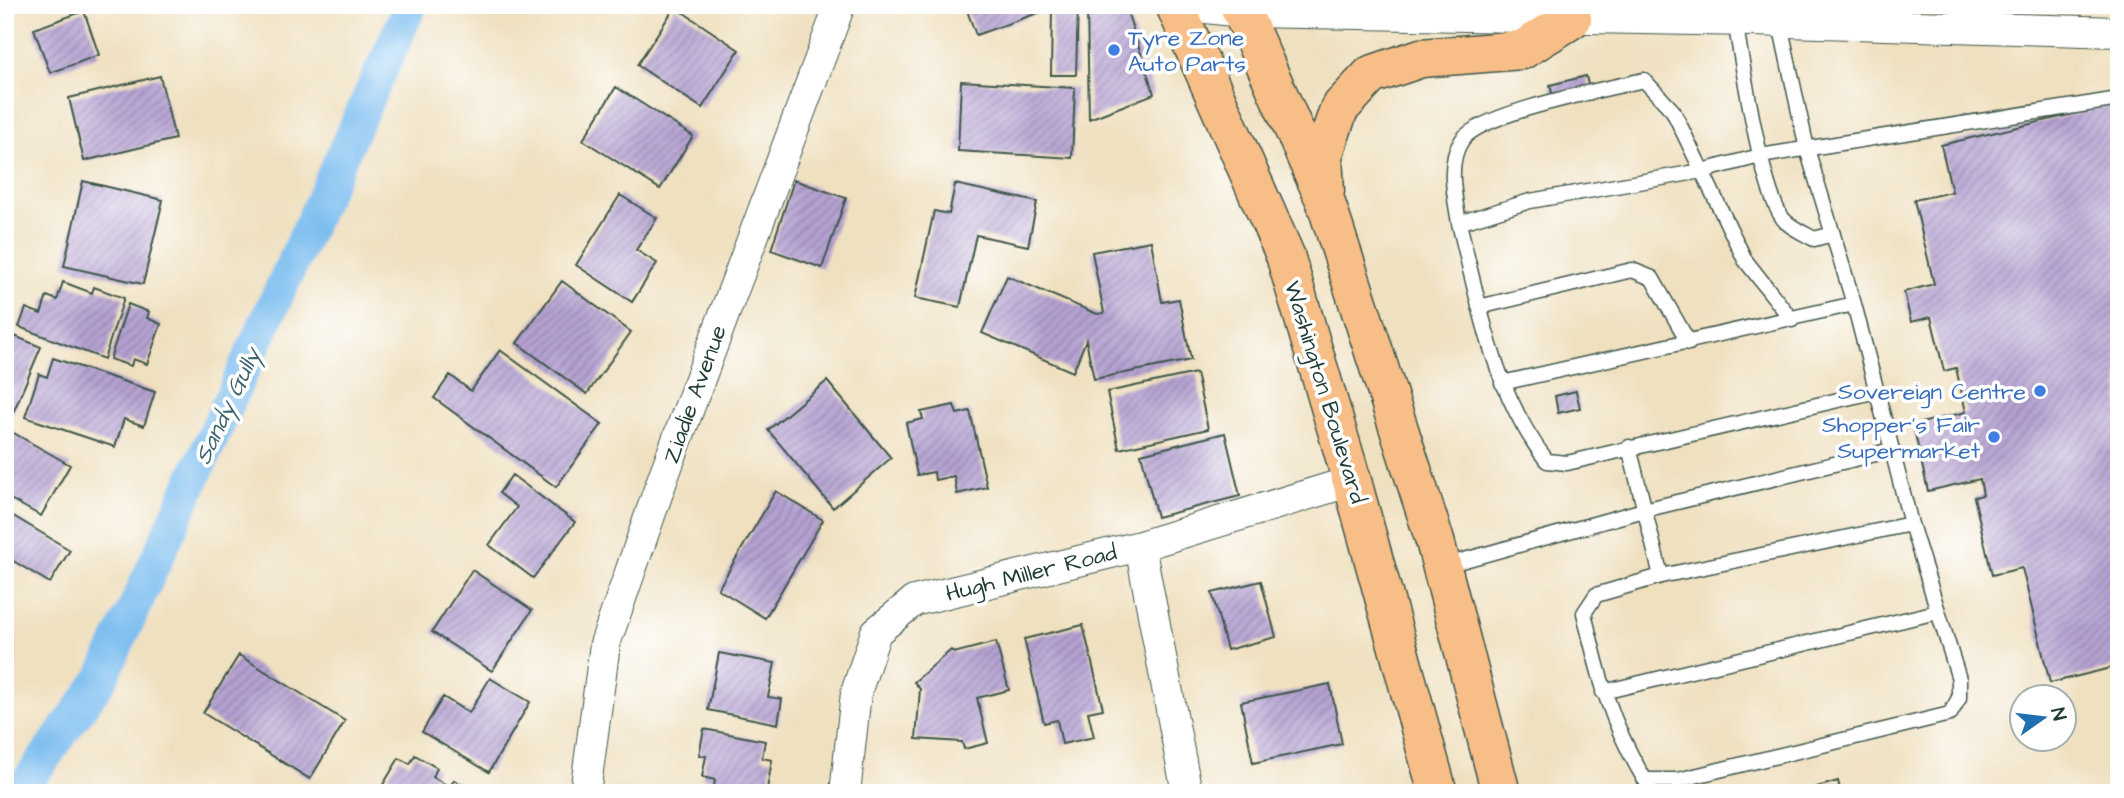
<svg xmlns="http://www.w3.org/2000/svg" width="2124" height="798" font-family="'Architects Daughter',sans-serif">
	<defs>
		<pattern id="building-hatch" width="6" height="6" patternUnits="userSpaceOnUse" patternTransform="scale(1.75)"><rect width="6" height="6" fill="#b5a2d2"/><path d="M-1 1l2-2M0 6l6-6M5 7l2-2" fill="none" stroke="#9385ab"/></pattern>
	</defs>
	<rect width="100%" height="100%" fill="#fff"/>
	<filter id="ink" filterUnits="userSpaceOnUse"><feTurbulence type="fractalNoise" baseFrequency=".0143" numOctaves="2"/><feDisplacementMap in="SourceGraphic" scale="14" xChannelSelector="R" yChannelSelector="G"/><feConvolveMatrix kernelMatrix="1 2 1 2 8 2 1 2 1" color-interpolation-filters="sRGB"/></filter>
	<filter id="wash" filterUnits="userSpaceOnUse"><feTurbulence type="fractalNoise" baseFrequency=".00686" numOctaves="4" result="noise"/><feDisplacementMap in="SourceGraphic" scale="28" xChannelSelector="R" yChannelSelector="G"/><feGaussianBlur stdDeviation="1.57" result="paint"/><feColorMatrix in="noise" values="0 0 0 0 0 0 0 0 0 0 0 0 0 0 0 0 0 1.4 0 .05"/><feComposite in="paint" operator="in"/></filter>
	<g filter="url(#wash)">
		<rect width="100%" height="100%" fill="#efe0bf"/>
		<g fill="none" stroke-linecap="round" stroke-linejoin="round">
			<path stroke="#79bcef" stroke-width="33" d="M 19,793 L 102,678 L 411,5"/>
		</g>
		<g id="blocks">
			<path fill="url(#building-hatch)" d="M 965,5 L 1078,5 L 1076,75 L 1051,75 L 1052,8 L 976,35 Z
				M 1087,5 L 1125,5 L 1154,94 L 1089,119 Z
				M 675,7 L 739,50 L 702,108 L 637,65 Z
				M 84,11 L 99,55 L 50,73 L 34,29 Z
				M 160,76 L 175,139 L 84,161 L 69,98 Z
				M 1586,76 L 1589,89 L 1553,97 L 1550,85 Z
				M 961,81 L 1075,88 L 1072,158 L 958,151 Z
				M 616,87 L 693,136 L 660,189 L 583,140 Z
				M 2116,104 L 2119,117 L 2119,666 L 2050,683 L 2022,568 L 1992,575 L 1974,497 L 1983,495 L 1980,479 L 1928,491 L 1913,425 L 1966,412 L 1956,368 L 1944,371 L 1931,317 L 1911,322 L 1904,292 L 1934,284 L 1914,200 L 1952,192 L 1941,145 Z
				M 794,180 L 846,198 L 822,268 L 771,250 Z
				M 83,181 L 163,200 L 143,284 L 64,266 Z
				M 955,184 L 1037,202 L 1028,246 L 976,235 L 960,307 L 915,298 L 934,211 L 949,214 Z
				M 620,195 L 657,218 L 636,250 L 657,263 L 632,302 L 576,265 Z
				M 1151,241 L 1162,302 L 1179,299 L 1191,360 L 1094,379 L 1086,340 L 1073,372 L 982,333 L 1007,276 L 1097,314 L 1104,313 L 1092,252 Z
				M 562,281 L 631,332 L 587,394 L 517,343 Z
				M 63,282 L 92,293 L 94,287 L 124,298 L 104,359 L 19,327 L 26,308 L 41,314 L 47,296 L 57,300 Z
				M 128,304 L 149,312 L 147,318 L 161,324 L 147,364 L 133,359 L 131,366 L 110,359 Z
				M 5,332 L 41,347 L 13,413 L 5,409 Z
				M 500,350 L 602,424 L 556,487 L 434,398 L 450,375 L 471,391 Z
				M 53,358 L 155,392 L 144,426 L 124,419 L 115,447 L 25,417 L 39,374 L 47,377 Z
				M 1196,373 L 1208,429 L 1119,449 L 1107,392 Z
				M 827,381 L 891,458 L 833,508 L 768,430 Z
				M 1576,391 L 1580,408 L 1558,413 L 1555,396 Z
				M 954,405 L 957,414 L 970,411 L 987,487 L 957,494 L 954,476 L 935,480 L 934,472 L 917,475 L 906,423 L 923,419 L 921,412 Z
				M 5,428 L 70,465 L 41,516 L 5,496 Z
				M 1225,433 L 1240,496 L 1157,517 L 1141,454 Z
				M 512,475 L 575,522 L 533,578 L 489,545 L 517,507 L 499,493 Z
				M 776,491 L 823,520 L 765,618 L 718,589 Z
				M 5,511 L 70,550 L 50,583 L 5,556 Z
				M 472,570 L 532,610 L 492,671 L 432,632 Z
				M 1261,581 L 1276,637 L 1227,650 L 1212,593 Z
				M 1083,625 L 1103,709 L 1088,712 L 1094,737 L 1062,744 L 1057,720 L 1044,723 L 1024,639 Z
				M 996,642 L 1009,690 L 977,698 L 988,743 L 964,749 L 962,742 L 916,739 L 920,689 L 914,682 L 951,650 L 954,653 Z
				M 719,653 L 775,663 L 768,697 L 782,699 L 778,724 L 708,710 Z
				M 239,655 L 345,721 L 310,779 L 203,713 Z
				M 490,678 L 530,702 L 489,772 L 422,732 L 443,697 L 469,713 Z
				M 1330,684 L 1342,744 L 1253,763 L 1241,702 Z
				M 704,729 L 765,741 L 762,758 L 772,760 L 767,789 L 756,787 L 755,793 L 713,793 L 715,780 L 702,777 L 706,756 L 699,755 Z
				M 415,755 L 437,768 L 433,777 L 450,787 L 454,780 L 476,793 L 378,793 L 399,758 L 410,764 Z
				M 1838,781 L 1841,793 L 1799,793 L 1799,792 Z
				M 1339,785 L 1341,793 L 1306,793 L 1306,792 Z"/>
		</g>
	</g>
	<g filter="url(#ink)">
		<use href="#blocks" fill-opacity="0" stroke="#3e5549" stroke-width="2"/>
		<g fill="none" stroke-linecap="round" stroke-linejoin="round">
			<g stroke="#3e5549" stroke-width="17">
				<path id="lane" d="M 1735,21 C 1742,59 1762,201 1786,222 C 1794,229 1805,234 1814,239 L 1833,234
					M 1459,223 C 1455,198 1446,163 1462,140 C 1482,112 1607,89 1644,80 L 1673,111 L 1745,260 L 1792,320
					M 1479,307 L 1632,270 L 1652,278 L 1689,343
					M 1502,383 L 1854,304
					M 1877,391 L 1567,463 L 1547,461 C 1494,393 1479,305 1459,223 L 1530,201 L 1702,171 L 1760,156 L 2119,99
					M 1629,447 L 1661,576
					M 1892,450 L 1911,524 L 1959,679 L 1959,698 L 1950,714 L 1678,780 L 1645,780 C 1610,722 1599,677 1584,613 L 1596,595 L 1661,576 L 1911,524
					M 1443,566 L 1644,510 L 1892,450 L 1854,304 L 1807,149 L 1780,24
					M 1603,692 L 1937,612"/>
			</g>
			<g stroke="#3e5549" stroke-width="32">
				<path id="street" d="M 1179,5 L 1242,12 L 1752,21 L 2119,32
					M 1140,546 L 1187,793
					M 585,793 L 605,644 L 664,475 L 840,5
					M 845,793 L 856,693 L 876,632 L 914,601 L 1140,546 L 1352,481"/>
			</g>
			<g stroke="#3e5549" stroke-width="41">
				<path id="highway" d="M 1175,5 L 1285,255 L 1352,481 L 1438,793
					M 1239,5 L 1325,200 L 1435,541 L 1501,793
					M 1325,191 L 1323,156 L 1339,109 L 1371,75 L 1421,58 L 1522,50 L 1572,19"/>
			</g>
			<use href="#lane" stroke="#fff" stroke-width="14"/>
			<use href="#street" stroke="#fff" stroke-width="30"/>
			<use href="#highway" stroke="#f7be87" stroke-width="38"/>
		</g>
	</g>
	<g fill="#3f7fe0" stroke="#fff" stroke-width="2.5">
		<circle cx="1114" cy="50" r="7"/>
		<circle cx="2040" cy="391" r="7"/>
		<circle cx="1994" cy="437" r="7"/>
	</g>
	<g text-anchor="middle" stroke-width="7" stroke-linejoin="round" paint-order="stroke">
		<g font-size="23" fill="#366cbe" stroke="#fff" text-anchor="end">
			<text x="1128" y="45" text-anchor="start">Tyre Zone<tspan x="1128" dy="26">Auto Parts</tspan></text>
			<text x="2026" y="399">Sovereign Centre</text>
			<text x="1980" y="432">Shopper's Fair<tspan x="1980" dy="26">Supermarket</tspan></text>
		</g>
		<g font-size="23" fill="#1f3d34" stroke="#fff">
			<text transform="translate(1326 392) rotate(73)" y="8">Washington Boulevard</text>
			<text transform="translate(694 394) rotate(-70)" y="8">Ziadie Avenue</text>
			<text transform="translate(1031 572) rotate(-14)" y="8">Hugh Miller Road</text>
		</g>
		<g font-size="24" font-style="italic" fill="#3a636c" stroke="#fff">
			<text transform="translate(227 406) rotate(-65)" y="8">Sandy Gully</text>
		</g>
	</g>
	<rect width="2124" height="798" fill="none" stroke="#fff" stroke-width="28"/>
	<g transform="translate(2043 718) rotate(76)"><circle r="33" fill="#ffffff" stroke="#a5b1ae" stroke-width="2"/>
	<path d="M0-5L12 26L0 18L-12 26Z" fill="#1f6fb2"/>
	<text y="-10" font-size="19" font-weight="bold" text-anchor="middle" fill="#1f3d34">N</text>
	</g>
</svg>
